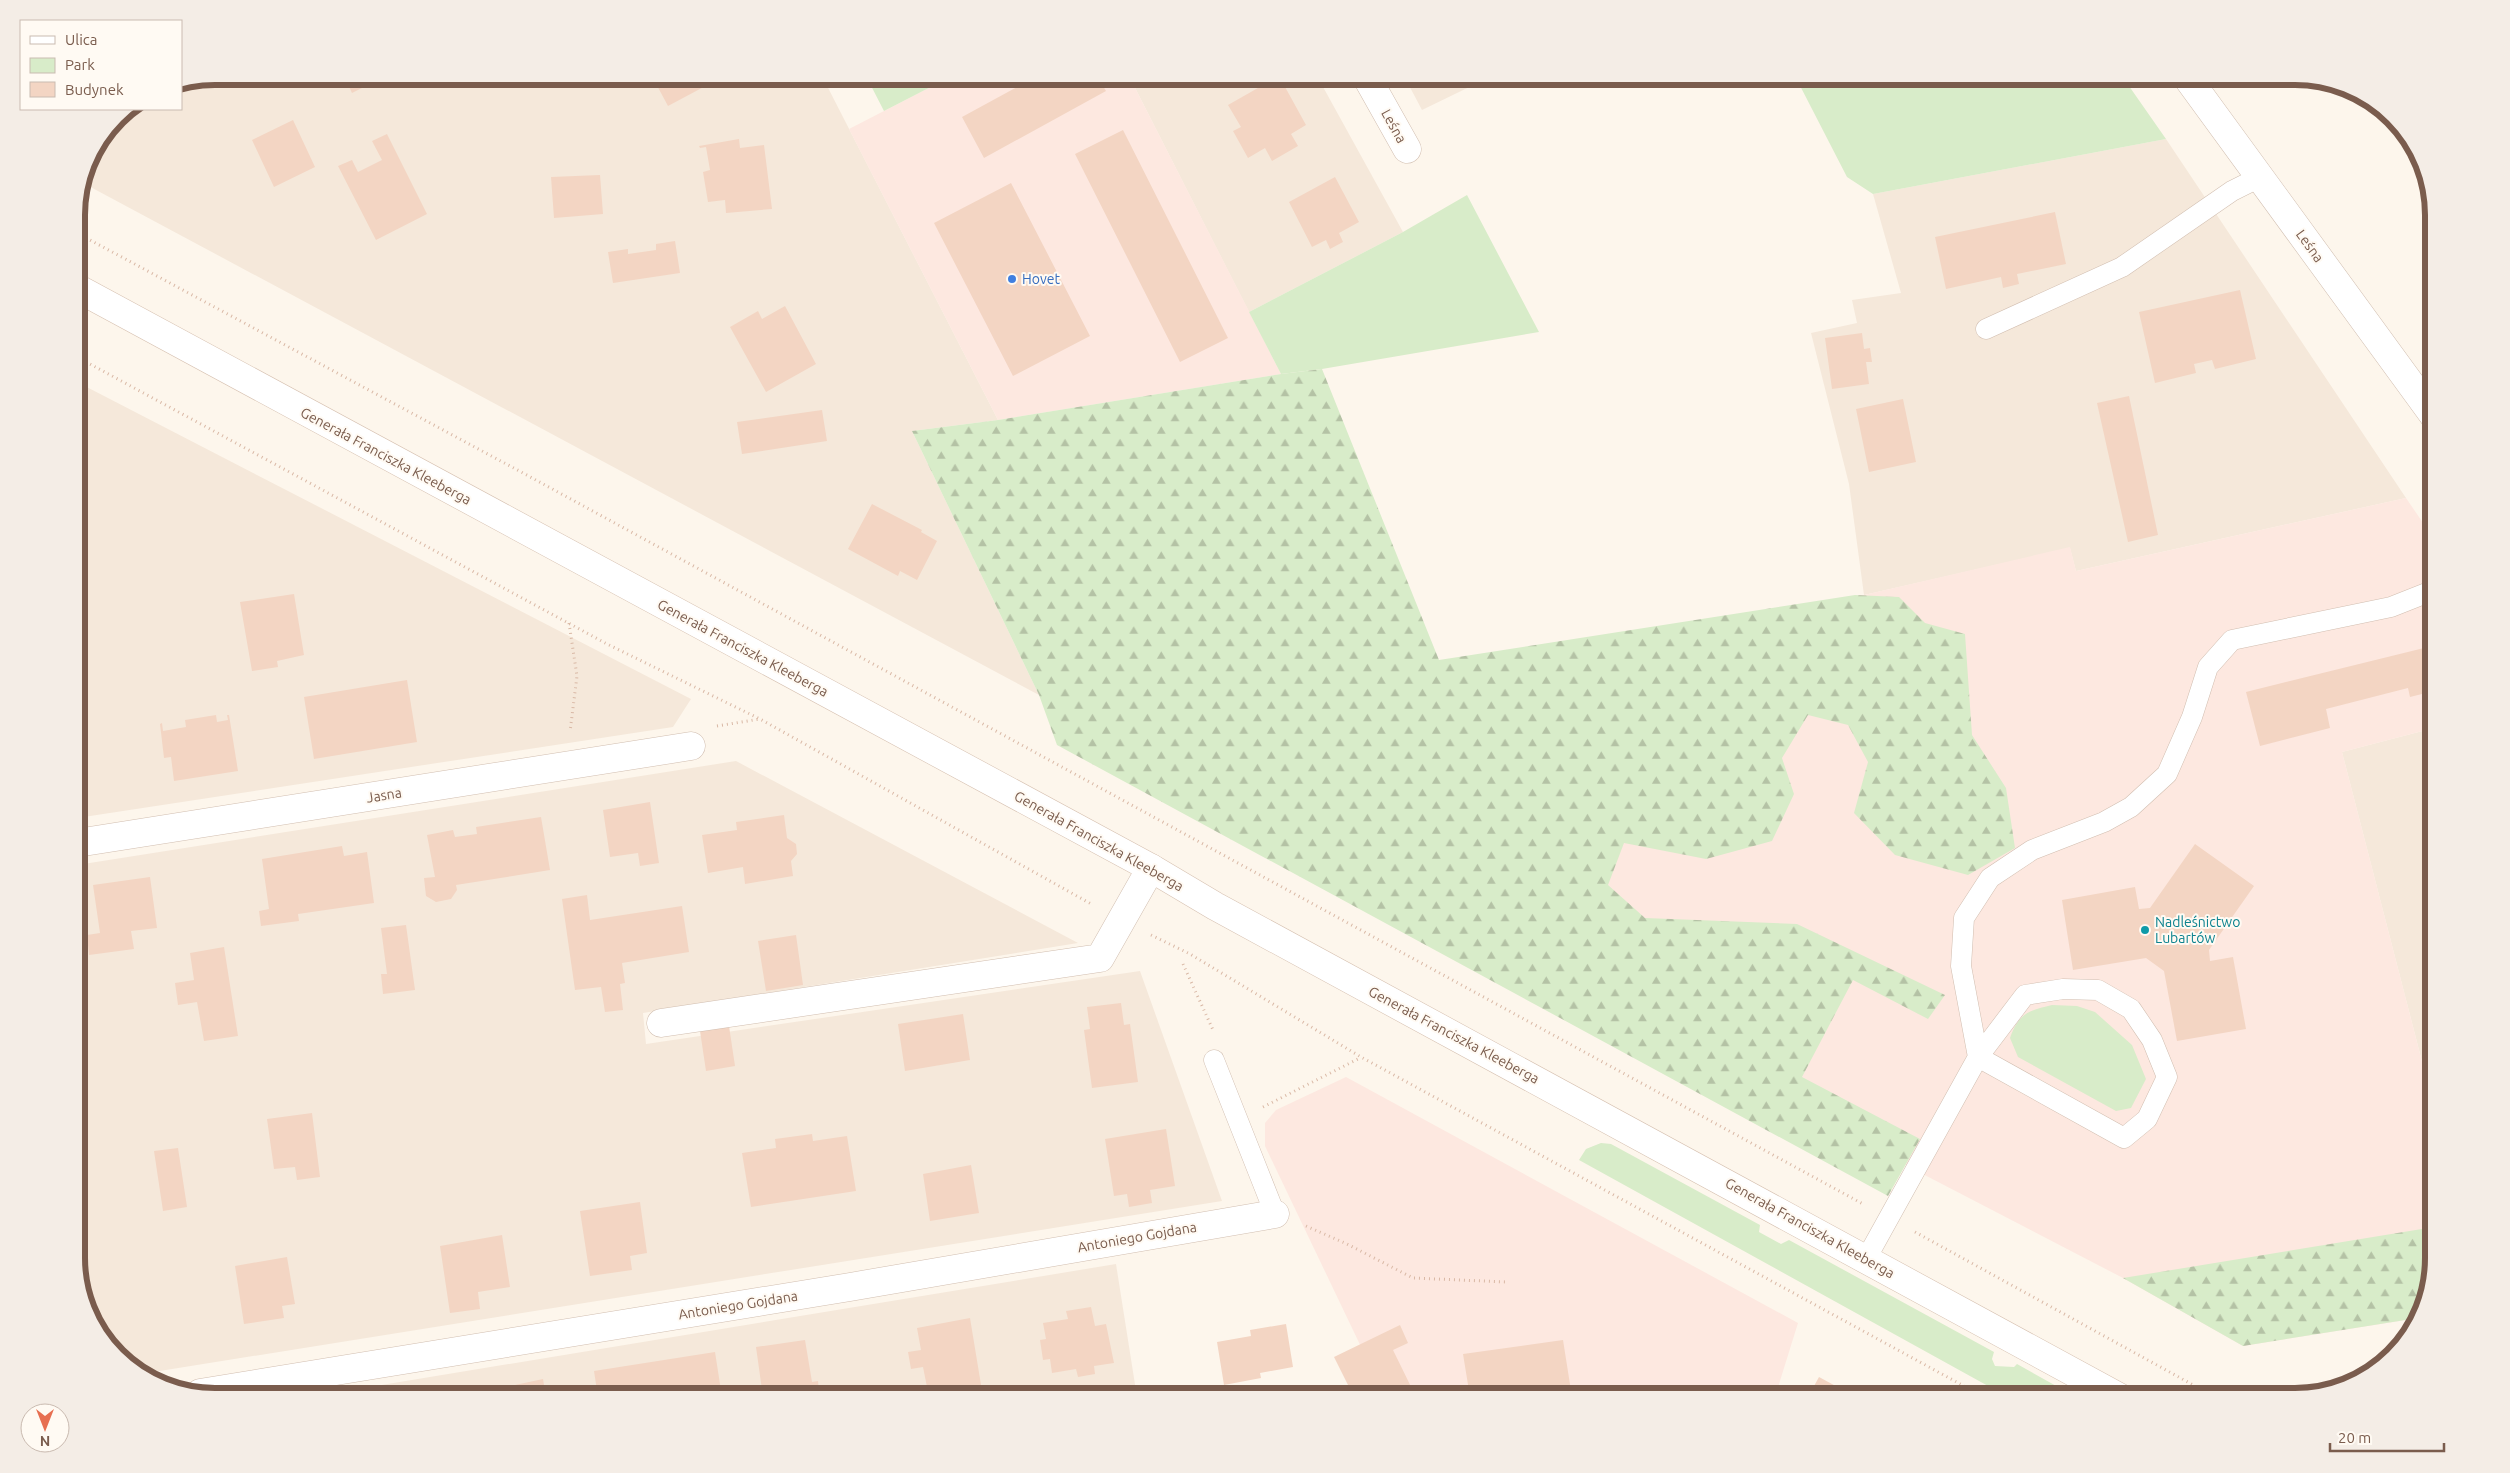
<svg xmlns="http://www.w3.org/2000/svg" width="2510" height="1473" font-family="Ubuntu,sans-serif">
	<defs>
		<pattern id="forest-firs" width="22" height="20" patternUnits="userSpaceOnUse" patternTransform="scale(1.25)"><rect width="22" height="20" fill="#d8ecc9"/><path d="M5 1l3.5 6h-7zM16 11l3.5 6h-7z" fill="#b4c2a5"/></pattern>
	</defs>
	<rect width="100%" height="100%" fill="#fdf6ec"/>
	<path fill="#f5e8da" d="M 215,76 L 822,76 L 998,420 L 912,431 L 1039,695 L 83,183 L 90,154 L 117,117 L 129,109 L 181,109 L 181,83 Z
		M 1129,76 L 1317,76 L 1403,232 L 1249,312 Z
		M 1404,76 L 1492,76 L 1422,110 Z
		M 2166,139 L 2406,498 L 2076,571 L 2070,548 L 1864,595 L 1849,484 L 1811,333 L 1857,323 L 1852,300 L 1901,293 L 1873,194 Z
		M 77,382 L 691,699 L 673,727 L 77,818 Z
		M 2434,728 L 2434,1108 L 2342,752 Z
		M 736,761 L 1078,943 L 643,1013 L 646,1044 L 1140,971 L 1222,1201 L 141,1374 L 95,1327 L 77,1267 L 77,865 Z
		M 1116,1264 L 1137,1397 L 309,1397 Z"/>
	<path fill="#fde8e0" d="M 952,76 L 1129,76 L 1281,374 L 998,420 L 849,129 Z
		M 2406,498 L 2434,539 L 2434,728 L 2342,752 L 2434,1108 L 2434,1258 L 2418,1318 L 2243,1346 L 2123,1278 L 1915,1170 L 1467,921 L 1855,595 L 1864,595 L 2070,547 L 2076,571 Z
		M 1346,1077 L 1798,1323 L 1775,1397 L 1385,1397 L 1265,1146 L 1265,1123 L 1276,1110 Z"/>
	<path fill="#d8ecc9" d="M 866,76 L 952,76 L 884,111 Z
		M 1795,76 L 2122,76 L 2166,139 L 1873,194 L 1847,177 Z
		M 1467,195 L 1539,332 L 1322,369 L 1281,374 L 1249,312 L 1403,232 Z
		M 2052,1005 L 2077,1006 L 2095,1012 L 2132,1045 L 2146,1079 L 2131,1108 L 2116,1111 L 2018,1057 L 2010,1038 C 2019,1013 2028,1011 2052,1005 Z
		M 1601,1143 L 1611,1144 L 1760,1225 L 1759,1232 L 1781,1244 L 1789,1240 L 1994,1352 L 1992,1359 L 1995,1366 L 2014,1367 L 2017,1364 L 2076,1397 L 2008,1397 L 1579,1160 L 1586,1149 Z"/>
	<path fill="url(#forest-firs)" d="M 1322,369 L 1439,660 L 1855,595 L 1899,597 L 1925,623 L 1965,634 L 1972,735 L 2006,788 L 2015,848 L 1968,875 L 1895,855 L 1854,813 L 1868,762 L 1848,725 L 1808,715 L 1782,758 L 1794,794 L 1772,841 L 1706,859 L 1624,843 L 1608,885 L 1645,918 L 1797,924 L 1945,995 L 1928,1019 L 1853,980 L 1802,1077 L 1920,1139 L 1888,1196 L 1057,745 L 1039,695 L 912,431 L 998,420 L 1281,374 Z
		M 2434,1227 L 2434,1258 L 2418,1318 L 2243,1346 L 2123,1278 Z"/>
	<path fill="#f3d5c3" d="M 344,76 L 376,76 L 378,80 L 352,93 Z
		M 638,76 L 710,76 L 713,82 L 668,106 L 654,80 L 643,86 Z
		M 1037,76 L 1097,76 L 1106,91 L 984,158 L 962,117 Z
		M 1279,76 L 1306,125 L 1291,134 L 1298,146 L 1272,161 L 1265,148 L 1248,158 L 1233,131 L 1241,127 L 1228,105 Z
		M 293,120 L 315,167 L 274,187 L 252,140 Z
		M 1123,130 L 1228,338 L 1180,362 L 1075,154 Z
		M 387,134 L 427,214 L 376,240 L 338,166 L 352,160 L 358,172 L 382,160 L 372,141 Z
		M 739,139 L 740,148 L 764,145 L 772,209 L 726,213 L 725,200 L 708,202 L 703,172 L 710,170 L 706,147 L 700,148 L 699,146 Z
		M 600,175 L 603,214 L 554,218 L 551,177 Z
		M 1335,177 L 1359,222 L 1339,233 L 1343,242 L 1330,249 L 1326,240 L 1312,247 L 1289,202 Z
		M 1011,183 L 1090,336 L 1013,376 L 934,223 Z
		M 2055,212 L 2066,264 L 2017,274 L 2019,284 L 2003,288 L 2001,277 L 1946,289 L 1935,237 Z
		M 675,241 L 680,273 L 613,283 L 608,252 L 628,249 L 628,254 L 656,250 L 656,244 Z
		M 2240,290 L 2256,359 L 2215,369 L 2212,360 L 2194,364 L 2196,373 L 2155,383 L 2139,312 Z
		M 785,306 L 816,364 L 766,392 L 730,327 L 758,311 L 762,319 Z
		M 1862,333 L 1864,349 L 1870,348 L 1872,362 L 1866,362 L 1869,384 L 1832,389 L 1825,338 Z
		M 2129,396 L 2158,535 L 2128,542 L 2097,403 Z
		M 1903,399 L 1916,462 L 1869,472 L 1856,409 Z
		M 822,410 L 827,441 L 742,454 L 737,422 Z
		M 872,504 L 922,530 L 921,532 L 937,541 L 917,580 L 900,571 L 898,576 L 848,549 Z
		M 294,594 L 304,655 L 277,661 L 278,667 L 252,671 L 240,602 Z
		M 2424,648 L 2434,691 L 2410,697 L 2408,688 L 2326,709 L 2330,728 L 2260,746 L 2246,692 Z
		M 407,680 L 417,742 L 314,759 L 304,697 Z
		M 216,715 L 217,722 L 228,720 L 227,715 L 229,715 L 238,771 L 174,781 L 171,757 L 164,758 L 160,724 L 162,723 L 163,731 L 186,727 L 185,720 Z
		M 650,802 L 659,863 L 640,866 L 638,853 L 610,857 L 603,810 Z
		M 784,815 L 787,838 L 796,844 L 797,854 L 791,861 L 793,876 L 745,884 L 743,867 L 708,873 L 702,835 L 737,830 L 736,822 Z
		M 541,817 L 550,870 L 456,885 L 457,890 L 451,899 L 436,902 L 426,896 L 424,878 L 435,877 L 427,835 L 453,830 L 455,837 L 477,834 L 476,827 Z
		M 2195,844 L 2254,886 L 2209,950 L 2210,961 L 2233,957 L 2246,1029 L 2177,1041 L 2164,971 L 2146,958 L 2073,970 L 2062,900 L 2135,887 L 2139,909 L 2150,908 Z
		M 342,846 L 344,856 L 367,852 L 374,903 L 298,914 L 299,921 L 261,926 L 259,911 L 269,909 L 262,859 Z
		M 150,877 L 157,928 L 131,931 L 134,949 L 89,955 L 87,935 L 100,933 L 93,885 Z
		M 587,895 L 590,920 L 682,906 L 689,952 L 622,963 L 625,983 L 620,984 L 623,1010 L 605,1012 L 601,987 L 575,990 L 562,899 Z
		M 406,925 L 415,990 L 383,994 L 381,974 L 387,974 L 381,928 Z
		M 796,935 L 803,985 L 766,991 L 758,941 Z
		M 224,947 L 238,1036 L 204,1041 L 197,1002 L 178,1005 L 175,983 L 194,980 L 190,953 Z
		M 1121,1003 L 1124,1025 L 1130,1024 L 1138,1082 L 1092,1088 L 1084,1030 L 1090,1029 L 1087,1007 Z
		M 963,1014 L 970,1060 L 905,1071 L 898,1024 Z
		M 729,1026 L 735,1066 L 706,1071 L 700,1031 Z
		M 312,1113 L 320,1177 L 297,1180 L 295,1167 L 274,1169 L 267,1119 Z
		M 1166,1129 L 1175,1186 L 1150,1190 L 1152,1203 L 1129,1207 L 1127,1194 L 1114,1196 L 1105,1139 Z
		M 812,1134 L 813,1141 L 847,1136 L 856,1191 L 751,1207 L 742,1153 L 776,1148 L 775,1139 Z
		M 178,1148 L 187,1207 L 163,1211 L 154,1151 Z
		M 971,1165 L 979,1213 L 930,1221 L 923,1174 Z
		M 640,1202 L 647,1253 L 630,1256 L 632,1270 L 590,1276 L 580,1211 Z
		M 502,1235 L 510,1287 L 478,1292 L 480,1309 L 450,1313 L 440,1246 Z
		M 287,1257 L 295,1304 L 282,1306 L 284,1318 L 244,1324 L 235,1266 Z
		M 85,1282 L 88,1282 L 91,1316 L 83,1288 L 86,1287 Z
		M 1091,1307 L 1095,1326 L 1106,1324 L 1114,1363 L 1094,1366 L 1095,1374 L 1078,1377 L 1076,1369 L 1052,1373 L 1050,1359 L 1043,1360 L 1040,1340 L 1046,1339 L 1043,1323 L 1068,1319 L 1066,1311 Z
		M 970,1318 L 983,1397 L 929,1397 L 923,1367 L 911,1369 L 908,1352 L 921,1350 L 917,1328 Z
		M 1286,1324 L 1293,1367 L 1260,1373 L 1261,1378 L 1224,1385 L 1217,1342 L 1251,1336 L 1250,1330 Z
		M 1400,1325 L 1408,1343 L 1393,1350 L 1416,1397 L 1354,1397 L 1334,1357 Z
		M 805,1340 L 812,1382 L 818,1381 L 819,1391 L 813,1391 L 814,1397 L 763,1397 L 756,1347 Z
		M 1563,1340 L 1572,1397 L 1470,1397 L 1463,1354 Z
		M 715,1352 L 722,1397 L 598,1397 L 594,1371 Z
		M 1819,1377 L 1856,1397 L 1808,1397 Z
		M 543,1379 L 546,1397 L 495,1397 L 494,1386 L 497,1389 Z"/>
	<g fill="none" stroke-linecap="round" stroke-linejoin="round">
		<g stroke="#d1beb0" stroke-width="21">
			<path id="lane" d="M 1986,329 L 2122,267 L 2232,191 L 2260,177
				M 2063,989 L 2098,990 L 2131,1009 L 2152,1040 L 2167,1077 L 2147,1119 L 2124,1138 L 1978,1057 L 2025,995 Z
				M 1214,1060 L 1275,1214
				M 1866,1259 L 1978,1057 L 1961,966 L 1964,918 L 1990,878 L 2032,850 L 2104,822 L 2131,807 L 2167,774 L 2192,717 L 2208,667 L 2232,640 L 2391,607 L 2434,590"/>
		</g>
		<g stroke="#d1beb0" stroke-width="29">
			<path id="street" d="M 1366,76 L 1407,149
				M 2186,76 L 2434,416
				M 77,843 L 691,746
				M 661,1023 L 1100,958 L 1151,868
				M 200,1393 L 850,1287 L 1275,1214"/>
		</g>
		<g stroke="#d6c0b0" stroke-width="29">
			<path id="secondary" d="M 77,288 L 1151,868 L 1215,906 L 2119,1397"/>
		</g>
		<path stroke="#d9b8a5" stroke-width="3" stroke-dasharray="1 4" stroke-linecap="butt" d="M 2145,76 L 2154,84
			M 77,233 L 523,473 L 1863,1204
			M 77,357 L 607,644 L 760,719 L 1093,905
			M 569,623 L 577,676 L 570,732
			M 717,726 L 760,719
			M 1151,935 L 1190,954 L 1361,1057 L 1984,1397
			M 1183,964 L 1213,1030
			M 1263,1107 L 1360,1058
			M 1306,1226 L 1347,1244 L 1413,1278 L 1507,1282
			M 1915,1232 L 2215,1397"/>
		<use href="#lane" stroke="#fff" stroke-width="20"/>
		<use href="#street" stroke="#fff" stroke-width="28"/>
		<use href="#secondary" stroke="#fff" stroke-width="28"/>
	</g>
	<circle fill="#3f7fe0" stroke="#fffaf3" stroke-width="2" cx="1012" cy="279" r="5"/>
	<circle fill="#0f9aa8" stroke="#fffaf3" stroke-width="2" cx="2145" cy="930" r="5"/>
	<g text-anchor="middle" stroke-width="4" stroke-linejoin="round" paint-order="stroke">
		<g font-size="14" fill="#7a5c4d" stroke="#fffaf3">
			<text transform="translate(1394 126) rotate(61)" y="5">Leśna</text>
			<text transform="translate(2310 246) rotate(54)" y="5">Leśna</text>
			<text transform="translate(386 456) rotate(28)" y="5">Generała Franciszka Kleeberga</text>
			<text transform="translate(743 648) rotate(28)" y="5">Generała Franciszka Kleeberga</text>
			<text transform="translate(384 795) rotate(-9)" y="5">Jasna</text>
			<text transform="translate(1099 841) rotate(29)" y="5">Generała Franciszka Kleeberga</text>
			<text transform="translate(1454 1035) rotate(28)" y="5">Generała Franciszka Kleeberga</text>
			<text transform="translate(1810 1228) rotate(29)" y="5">Generała Franciszka Kleeberga</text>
			<text transform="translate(1137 1237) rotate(-10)" y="5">Antoniego Gojdana</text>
			<text transform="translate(738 1305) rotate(-9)" y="5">Antoniego Gojdana</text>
		</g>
		<g font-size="14" fill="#366cbe" stroke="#fffaf3" text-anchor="start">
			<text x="1022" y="284">Hovet</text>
		</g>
		<g font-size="14" fill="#0d838f" stroke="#fffaf3" text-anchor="start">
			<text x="2155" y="927">Nadleśnictwo<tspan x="2155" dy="16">Lubartów</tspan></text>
		</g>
	</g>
	<path d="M0 0H2510V1473H0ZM215 85H2295A130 130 0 0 1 2425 215V1258A130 130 0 0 1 2295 1388H215A130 130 0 0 1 85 1258V215A130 130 0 0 1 215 85Z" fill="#f4ede6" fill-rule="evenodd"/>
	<path fill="none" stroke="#7a5c4d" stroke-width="6" d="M215 85H2295A130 130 0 0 1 2425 215V1258A130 130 0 0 1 2295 1388H215A130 130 0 0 1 85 1258V215A130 130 0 0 1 215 85Z"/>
	<rect x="20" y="20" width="162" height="90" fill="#fffaf3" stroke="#cabbb1"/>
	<rect x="30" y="36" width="25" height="8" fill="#ffffff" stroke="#cabbb1"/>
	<text x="65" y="45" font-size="15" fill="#7a5c4d">Ulica</text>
	<rect x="30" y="58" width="25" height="15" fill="#d8ecc9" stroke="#cabbb1"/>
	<text x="65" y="70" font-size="15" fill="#7a5c4d">Park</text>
	<rect x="30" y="82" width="25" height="15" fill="#f3d5c3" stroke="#cabbb1"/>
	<text x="65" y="95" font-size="15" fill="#7a5c4d">Budynek</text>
	<g transform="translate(45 1428) rotate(180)"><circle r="24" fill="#fffaf3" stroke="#cabbb1"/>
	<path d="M0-4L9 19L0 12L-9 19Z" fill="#e76f51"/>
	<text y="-8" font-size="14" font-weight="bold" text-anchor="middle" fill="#7a5c4d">N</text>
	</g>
	<path d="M2330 1443v8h114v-8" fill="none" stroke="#7a5c4d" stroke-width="2.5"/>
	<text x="2338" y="1443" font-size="15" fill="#7a5c4d" stroke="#fffaf3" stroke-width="4" paint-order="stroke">20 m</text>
</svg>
